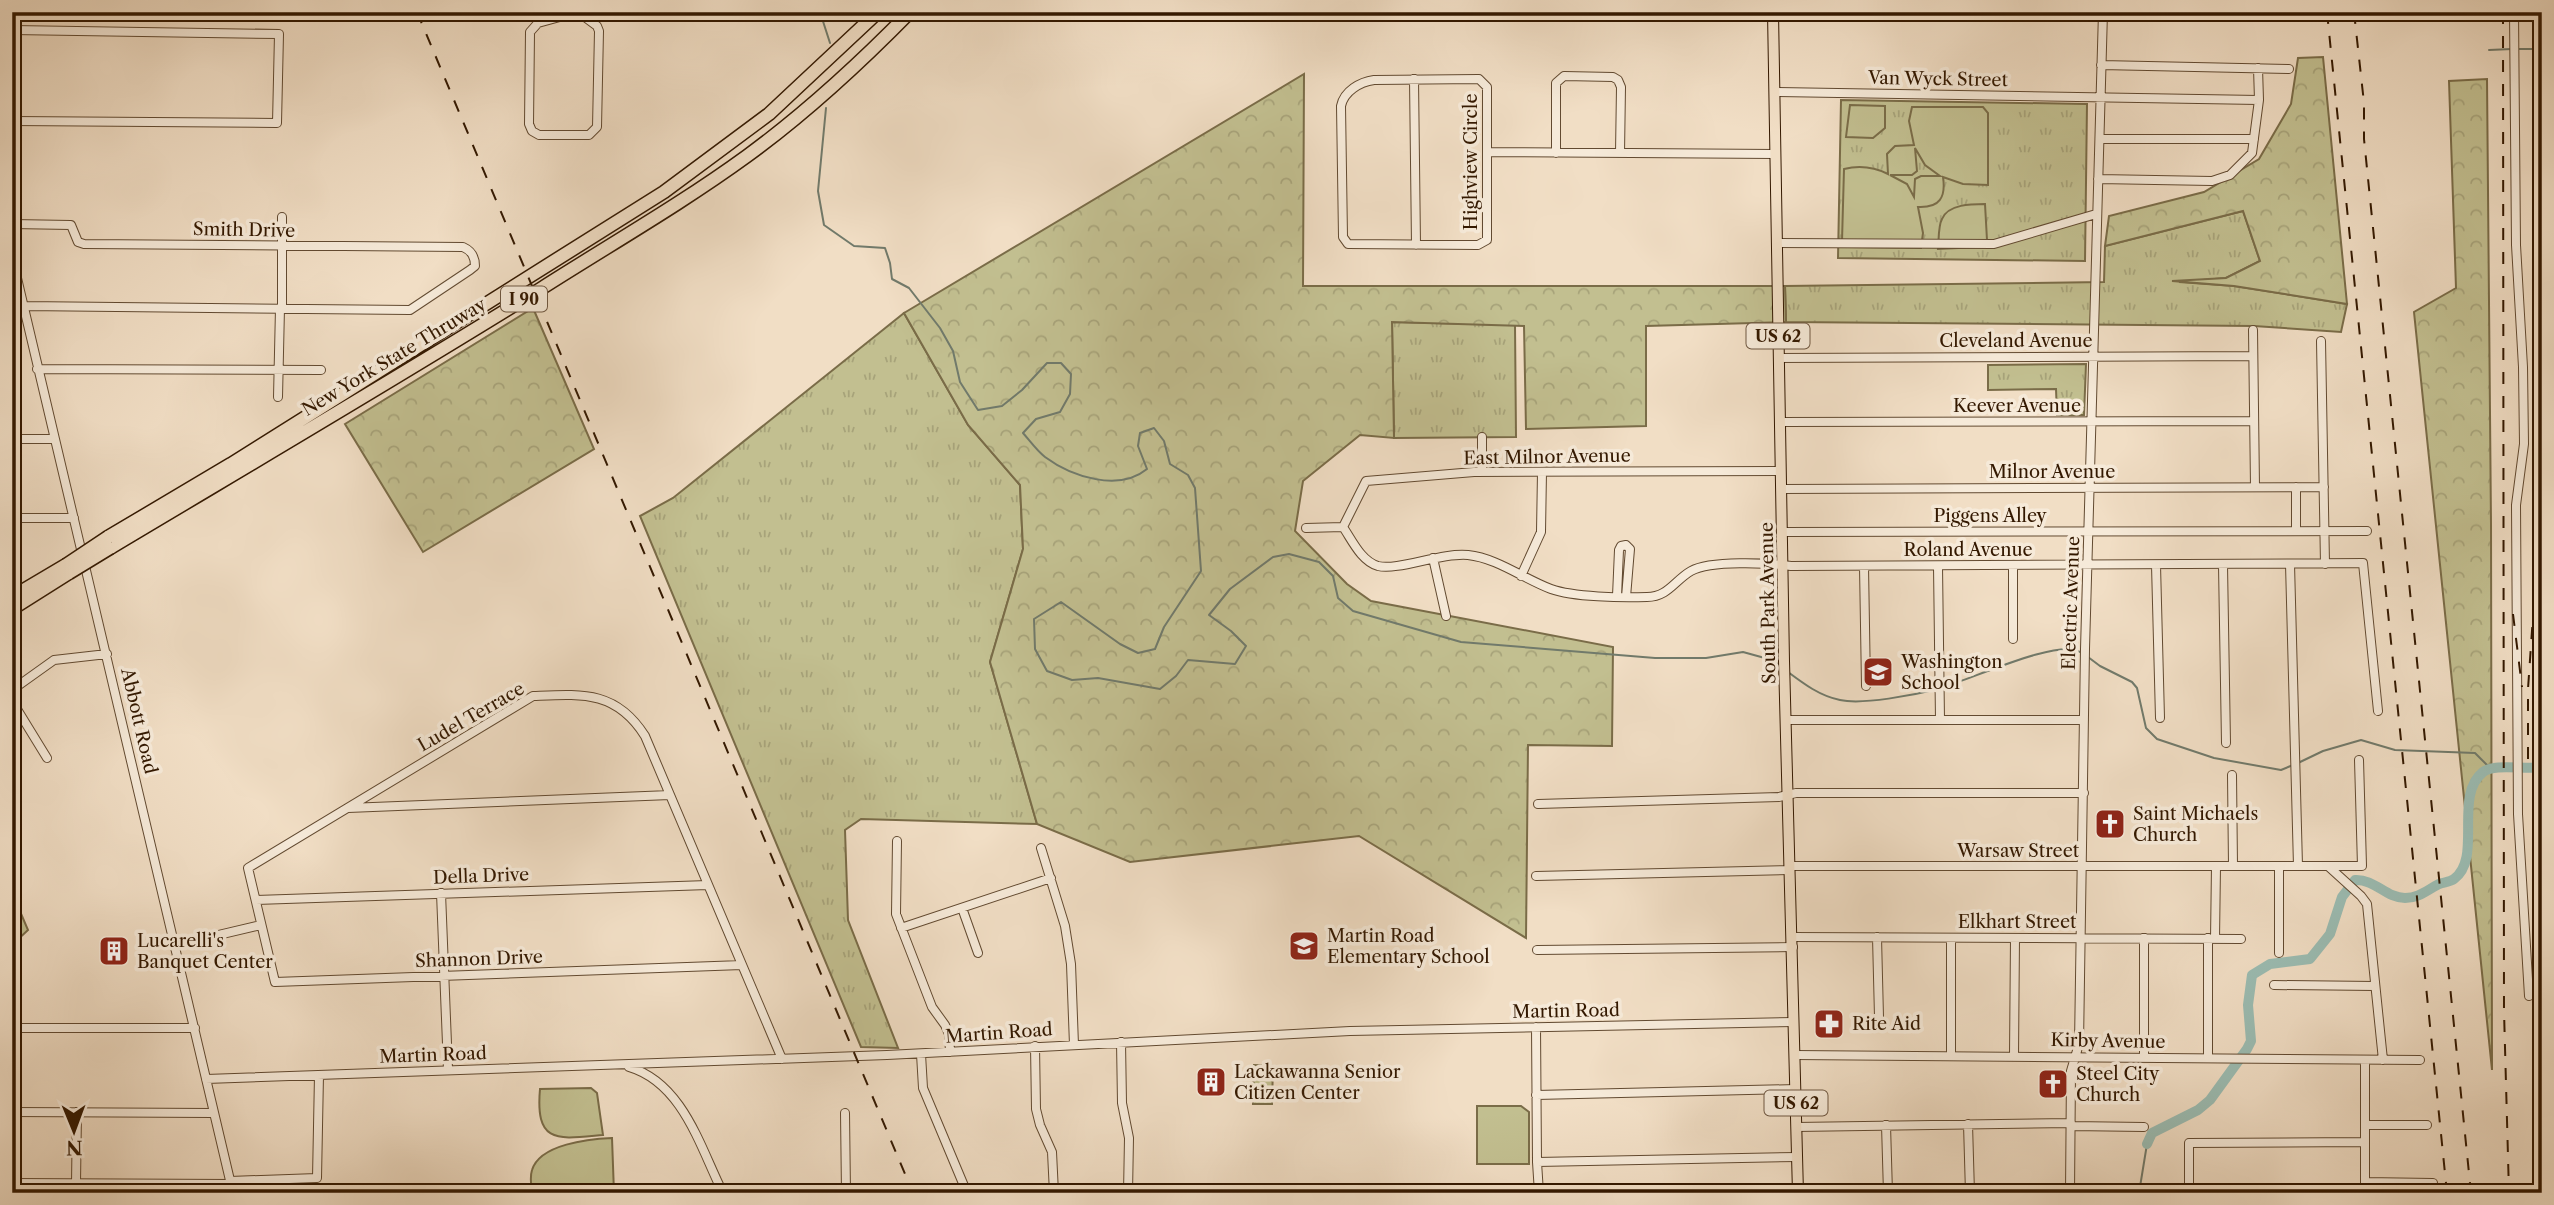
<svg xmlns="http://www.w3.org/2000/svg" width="2554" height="1205" font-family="'Libre Caslon Text',serif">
	<defs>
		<pattern id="grass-tufts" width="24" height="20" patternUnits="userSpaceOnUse" patternTransform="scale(1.75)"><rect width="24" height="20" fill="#c2bf90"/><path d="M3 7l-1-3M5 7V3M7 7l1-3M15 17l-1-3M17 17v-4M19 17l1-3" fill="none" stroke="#a7a37a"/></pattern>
		<pattern id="forest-crowns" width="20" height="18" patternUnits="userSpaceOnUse" patternTransform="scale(1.75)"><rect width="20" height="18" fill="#c2bf90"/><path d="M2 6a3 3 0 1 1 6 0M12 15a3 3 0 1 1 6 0" fill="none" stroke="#a7a37a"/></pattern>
	</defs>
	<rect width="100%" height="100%" fill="#f1dec5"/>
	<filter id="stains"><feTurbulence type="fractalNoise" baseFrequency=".00286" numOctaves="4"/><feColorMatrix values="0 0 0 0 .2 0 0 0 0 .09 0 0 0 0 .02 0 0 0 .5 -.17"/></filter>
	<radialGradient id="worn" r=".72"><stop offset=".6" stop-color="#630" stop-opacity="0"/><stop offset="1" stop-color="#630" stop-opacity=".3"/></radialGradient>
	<path fill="url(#grass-tufts)" stroke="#7a6c48" stroke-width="2" d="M 1841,100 L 2087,104 L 2085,261 L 1838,258 Z
		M 2243,211 L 2260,261 L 2226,278 L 2179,282 L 2234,286 L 2347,304 L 2341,332 L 2254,326 L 1786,322 L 1785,286 L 2104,282 L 2105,246 Z
		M 904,313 L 968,425 L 1020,485 L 1023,549 L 990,662 L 1037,824 L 861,819 L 845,830 L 848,920 L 898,1048 L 861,1047 L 640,516 L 673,498 Z
		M 1392,322 L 1515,325 L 1516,437 L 1394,438 Z
		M 2086,364 L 2084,415 L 2057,415 L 2056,389 L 1988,390 L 1988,365 Z
		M 1254,1065 L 1273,1066 L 1272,1104 L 1253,1104 Z"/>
	<path fill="url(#forest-crowns)" stroke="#7a6c48" stroke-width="2" d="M 2323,57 L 2347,304 L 2234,286 L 2172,281 L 2226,278 L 2260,261 L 2243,211 L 2105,246 L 2109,216 L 2204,192 L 2259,159 L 2291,104 L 2298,58 Z
		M 1304,74 L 1303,286 L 1785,286 L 1786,322 L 1646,326 L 1646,426 L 1526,429 L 1524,326 L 1392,322 L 1394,438 L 1360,435 L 1303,481 L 1295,531 L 1347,584 L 1371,601 L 1613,647 L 1612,746 L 1528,745 L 1526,938 L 1359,836 L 1130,862 L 1037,824 L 990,662 L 1023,549 L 1020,485 L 968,425 L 904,313 Z
		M 2487,79 L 2491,524 L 2492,1070 L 2414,312 L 2456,288 L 2449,81 Z
		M 533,308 L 594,449 L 423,552 L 345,424 Z
		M 19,909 L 28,930 L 12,945 L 12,915 Z"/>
	<path fill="#c2bf90" stroke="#7a6c48" stroke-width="2" fill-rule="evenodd" d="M 1850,105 L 1885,106 L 1885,128 L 1873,138 L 1846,137 Z
		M 1912,107 L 1983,107 L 1988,113 L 1988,185 L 1963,184 L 1943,177 C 1946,197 1940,208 1918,207 L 1923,233 L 1921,248 L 1848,247 L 1842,241 L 1844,169 C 1860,165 1874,167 1888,174 L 1887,154 L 1895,146 L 1914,145 L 1909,121 ZM 1915,148 L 1925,165 L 1940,176 L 1921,176 L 1915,179 L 1914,197 L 1907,184 L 1890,175 L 1912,175 L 1917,171 Z
		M 1985,204 L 1987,240 L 1980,247 L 1938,249 C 1939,240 1938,226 1942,219 C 1948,204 1972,204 1985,204 Z
		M 591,1088 L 597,1093 L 603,1135 C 558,1139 535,1145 540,1089 Z
		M 1477,1106 L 1521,1106 L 1529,1112 L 1529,1164 L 1477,1164 Z
		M 612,1138 L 614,1193 L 532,1193 C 531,1186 530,1176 532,1170 C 540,1144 589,1139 612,1138 Z"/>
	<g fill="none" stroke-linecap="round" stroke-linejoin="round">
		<path stroke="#717a6b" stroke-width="2" d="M 820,12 L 830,43
			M 2518,49 L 2542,49
			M 2489,50 L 2512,49
			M 826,108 L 818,191 L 824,225 L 854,246 L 885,248 L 890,263 L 892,279 L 909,288 L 940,328 L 953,351 L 960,382 L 978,410 L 1002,406 L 1022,390 L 1047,363 L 1061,363 L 1071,374 L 1070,394 L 1060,412 L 1036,419 L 1023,433 C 1030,441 1037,451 1045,457 C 1072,477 1119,492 1147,469 L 1138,446 L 1140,433 L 1154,428 L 1164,441 L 1170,464 L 1188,475 L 1195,488 L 1201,571 L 1164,627 L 1155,649 L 1138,653 L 1120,644 L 1061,602 L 1034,619 L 1035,649 L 1047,671 L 1072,680 L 1098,678 L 1160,689 L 1176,676 L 1188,660 L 1235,664 L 1246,646 L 1231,631 L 1209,615 L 1230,589 L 1273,557 L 1289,554 L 1319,562 L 1333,576 L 1338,598 L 1353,611 L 1461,642 L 1655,658 L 1706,658 L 1743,652 L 1772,660 L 1780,666
			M 2088,657 L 2100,666 L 2132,682 L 2137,688 L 2146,728 L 2157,739 L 2214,758 L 2281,770 L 2293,765
			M 1788,672 C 1804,684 1820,696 1840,700 C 1863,705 1914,695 1938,689
			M 1943,687 C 1970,680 2058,638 2080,652
			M 2298,763 L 2323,751 L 2361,740 L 2395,750 L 2475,753 L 2491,769
			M 2139,1193 L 2147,1144"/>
		<path stroke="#9bbcb2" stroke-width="10" d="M 2147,1144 L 2152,1133 L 2198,1110 L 2210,1100 L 2247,1049 L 2251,1041 L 2248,1005 L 2252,975 L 2270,964 L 2310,959 L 2330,934 L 2342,897 L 2355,880 C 2375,879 2386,898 2405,898 C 2419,898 2427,890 2439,884 C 2444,882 2450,882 2454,879 C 2483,858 2453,796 2483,772 C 2494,763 2527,770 2542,767"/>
		<g stroke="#624a31" stroke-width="10">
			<path id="minor" d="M 578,12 L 597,26 L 599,31 L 597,127 L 589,135 L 539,135 L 532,131 L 529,124 L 530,32 L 538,23 Z
				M 2195,12 L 2229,12
				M 2514,12 L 2516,245 L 2523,367 L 2524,444 L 2516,505 L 2518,814 L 2529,996
				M 12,30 L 279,34 L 277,123 L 12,121
				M 2101,65 L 2289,69
				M 1414,79 L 1416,245
				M 1479,79 L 1487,87 L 1487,240 L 1478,245 L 1348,244 L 1343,237 L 1341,106 C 1344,91 1360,82 1374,80 Z
				M 1774,92 L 2259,100
				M 2100,139 L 2254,139
				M 1488,152 L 1775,154
				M 1556,153 L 1556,83 L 1564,76 L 1613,77 L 1618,80 L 1621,87 L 1620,153
				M 2098,179 L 2212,181 L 2230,175 L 2252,153 L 2259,100 L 2258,68
				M 282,217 L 282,308
				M 12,224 L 71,225 L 78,242 L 84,244 L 463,247 C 472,251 475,257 475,266 L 470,270 L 410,310 L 24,306
				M 1777,243 L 1994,244 L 2096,214
				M 12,257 L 233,1193
				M 12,304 L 23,304
				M 2253,330 L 2255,487
				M 2321,341 L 2325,564
				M 1778,358 L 2253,356
				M 37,369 L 321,370
				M 278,397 L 280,308
				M 1780,422 L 2254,421
				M 1482,437 L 1482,472
				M 12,439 L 54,439
				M 2296,487 L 2296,530
				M 1781,489 L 2324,487
				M 12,518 L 74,518
				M 1343,527 C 1352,540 1361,561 1378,566 C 1398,571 1442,552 1468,555 C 1497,558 1524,579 1551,589 C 1573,597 1622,598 1647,597 C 1668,597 1675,580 1691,571 C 1710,560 1769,563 1791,566 L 2363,563 L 2378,711
				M 1343,527 L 1366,481 L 1474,472 L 1781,471
				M 1306,528 L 1343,527
				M 1782,532 L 2367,531
				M 1433,558 L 1446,616
				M 2290,564 L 2298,866
				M 2156,565 L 2160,718
				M 2223,565 L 2226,743
				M 1864,566 L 1866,686
				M 1938,566 L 1940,720
				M 2013,566 L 2013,639
				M 1521,576 L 1541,532 L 1542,472
				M 1617,596 L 1619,550 L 1621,546 L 1626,545 L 1630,549 L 1626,597
				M 12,690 L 54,660 L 107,654
				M 12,701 L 47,758
				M 1786,720 L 2084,720
				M 2232,775 L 2233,866
				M 1538,804 L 1779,797 L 1796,793 L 2084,793
				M 348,808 L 670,795
				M 897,841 L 896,914 L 932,1007 L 945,1025 L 949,1034 L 950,1052
				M 1041,848 L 1065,926 L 1071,964 L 1074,1045
				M 1790,866 L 2328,866 L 2361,896 L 2367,904 L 2383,1060
				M 2279,866 L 2279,953
				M 2328,866 L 2362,866 L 2359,760
				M 1536,876 L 1790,870
				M 441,893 L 448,1069
				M 256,900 L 708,885
				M 962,908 L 978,953
				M 901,928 L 1051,878
				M 1792,937 L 2241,939
				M 1877,937 L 1879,1017
				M 2215,939 L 2216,866
				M 176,945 L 261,925
				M 1537,950 L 1793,947
				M 742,965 L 275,982 L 248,868 L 533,696 C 581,694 616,690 645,736 L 782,1059
				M 2274,985 L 2375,986
				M 1536,1027 L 1537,1162 L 1539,1193
				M 12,1028 L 195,1028
				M 1121,1042 L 1122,1103 L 1129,1138 L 1128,1193
				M 1035,1046 L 1036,1109 L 1040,1125 L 1052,1152 L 1054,1193
				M 921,1054 L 923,1088 L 967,1193
				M 1795,1055 L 2420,1060
				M 1951,1056 L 1951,938
				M 2014,1056 L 2015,938
				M 2144,1057 L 2144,938
				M 2208,1058 L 2208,938
				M 2365,1060 L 2365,1193
				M 629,1067 C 683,1083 700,1147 723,1193
				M 206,1079 L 887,1055 L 1350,1031 L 1794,1022
				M 1536,1095 L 1796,1089
				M 12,1112 L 214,1113
				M 845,1113 L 846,1193
				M 1968,1124 L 1970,1193
				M 1886,1125 L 1888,1193
				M 2365,1125 L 2427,1125
				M 2071,1126 L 2144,1127
				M 1796,1127 L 2071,1123
				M 1537,1162 L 1797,1157
				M 230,1181 L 317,1178 L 319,1075
				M 2365,1182 L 2433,1183
				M 12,1183 L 231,1184
				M 76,1183 L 77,1112
				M 2070,1189 L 2126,1189
				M 2156,1189 L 2189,1189
				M 2070,1193 L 2071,1071 L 2079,1044 L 2085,649 L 2103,12
				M 2189,1193 L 2189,1143 L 2365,1142"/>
		</g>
		<g stroke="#331800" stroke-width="12">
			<path id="major" d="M 1773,12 L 1784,661 L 1798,1193"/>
		</g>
		<g stroke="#331800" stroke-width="15">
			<path id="highway" d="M 108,537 L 231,464 L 664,192 L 769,114 L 878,12
				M 110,548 C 254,462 399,377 542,288 C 611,244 681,204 747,156 C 806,113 859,64 910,12
				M 12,597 L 66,565
				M 12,609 L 69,573"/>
		</g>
		<use href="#minor" stroke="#f6ead9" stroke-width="8"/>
		<use href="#major" stroke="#f1dec5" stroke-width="10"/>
		<use href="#highway" stroke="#f1dec5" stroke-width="12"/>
		<path stroke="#331800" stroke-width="2" stroke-dasharray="12 12" stroke-linecap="butt" d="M 417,12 L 913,1193
			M 2327,12 L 2447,1193
			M 2354,12 L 2364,103 L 2364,139 L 2471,1193
			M 2503,12 L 2504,1011 L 2509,1193
			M 2513,614 L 2522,687
			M 2534,717 L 2542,679
			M 2528,759 L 2528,689 L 2538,543 L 2542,522"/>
		<g stroke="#331800" stroke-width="15" stroke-linecap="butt">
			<path id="highway-bridge" d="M 66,565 L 108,537
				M 69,573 L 110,548"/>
		</g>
		<use href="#highway-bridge" stroke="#f1dec5" stroke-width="12"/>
	</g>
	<defs>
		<g id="school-square" transform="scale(1.575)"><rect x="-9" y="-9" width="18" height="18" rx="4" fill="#8f2418" stroke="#f6ead9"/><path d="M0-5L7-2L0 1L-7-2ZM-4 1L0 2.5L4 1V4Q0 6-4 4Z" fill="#fff"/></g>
		<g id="church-square" transform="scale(1.575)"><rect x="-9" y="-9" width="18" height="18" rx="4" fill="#8f2418" stroke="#f6ead9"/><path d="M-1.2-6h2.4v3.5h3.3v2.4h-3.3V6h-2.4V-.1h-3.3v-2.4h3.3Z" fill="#fff"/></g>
		<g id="building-square" transform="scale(1.575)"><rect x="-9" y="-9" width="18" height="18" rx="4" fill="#8f2418" stroke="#f6ead9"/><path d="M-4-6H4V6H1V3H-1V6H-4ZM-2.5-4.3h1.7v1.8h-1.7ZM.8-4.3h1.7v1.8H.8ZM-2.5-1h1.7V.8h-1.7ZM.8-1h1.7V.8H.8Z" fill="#fff"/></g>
		<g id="pharmacy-square" transform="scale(1.575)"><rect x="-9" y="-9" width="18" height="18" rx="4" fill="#8f2418" stroke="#f6ead9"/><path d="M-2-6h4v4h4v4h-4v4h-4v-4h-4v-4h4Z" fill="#fff"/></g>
	</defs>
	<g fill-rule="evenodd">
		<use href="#school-square" x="1878" y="672"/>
		<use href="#church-square" x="2110" y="824"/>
		<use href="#school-square" x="1304" y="946"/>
		<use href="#building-square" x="114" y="951"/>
		<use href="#pharmacy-square" x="1829" y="1024"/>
		<use href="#building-square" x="1211" y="1082"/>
		<use href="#church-square" x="2053" y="1084"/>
	</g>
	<g text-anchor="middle" stroke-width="7" stroke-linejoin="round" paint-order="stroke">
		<g fill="#f6ead9" stroke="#6e5741" stroke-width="2">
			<rect x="501" y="286.5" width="46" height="25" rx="5"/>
			<rect x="1746.5" y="323.5" width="63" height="25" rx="5"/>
			<rect x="1764.5" y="1090.5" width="63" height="25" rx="5"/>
		</g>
		<g font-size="16" font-weight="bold" fill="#331800">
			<text x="524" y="305">I 90</text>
			<text x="1778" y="342">US 62</text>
			<text x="1796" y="1109">US 62</text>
		</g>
		<g font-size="18" fill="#331800" stroke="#f6ead9">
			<text transform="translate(1938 79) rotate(1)" y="6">Van Wyck Street</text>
			<text transform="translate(1471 162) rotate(-90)" y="6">Highview Circle</text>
			<text transform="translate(244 230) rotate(1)" y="6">Smith Drive</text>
			<text x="2016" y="347">Cleveland Avenue</text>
			<text transform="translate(394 357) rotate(-31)" y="6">New York State Thruway</text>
			<text x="2017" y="412">Keever Avenue</text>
			<text transform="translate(1547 457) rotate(-1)" y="6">East Milnor Avenue</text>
			<text x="2052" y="478">Milnor Avenue</text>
			<text x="1990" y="522">Piggens Alley</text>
			<text x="1968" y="556">Roland Avenue</text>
			<text transform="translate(1768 603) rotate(-91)" y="6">South Park Avenue</text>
			<text transform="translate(2071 603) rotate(-88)" y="6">Electric Avenue</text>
			<text transform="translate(471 717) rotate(-30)" y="6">Ludel Terrace</text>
			<text transform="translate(139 721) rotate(77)" y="6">Abbott Road</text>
			<text x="2018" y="857">Warsaw Street</text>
			<text transform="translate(481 876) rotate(-2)" y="6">Della Drive</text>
			<text x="2017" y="928">Elkhart Street</text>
			<text transform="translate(479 959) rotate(-2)" y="6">Shannon Drive</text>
			<text transform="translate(1566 1011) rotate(-1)" y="6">Martin Road</text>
			<text transform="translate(999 1033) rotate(-4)" y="6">Martin Road</text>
			<text transform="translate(2108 1041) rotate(1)" y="6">Kirby Avenue</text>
			<text transform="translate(433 1055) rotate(-2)" y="6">Martin Road</text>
		</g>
		<g font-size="18" fill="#331800" stroke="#f6ead9" text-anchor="start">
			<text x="1901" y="668">Washington<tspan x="1901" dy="21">School</tspan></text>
			<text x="2133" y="820">Saint Michaels<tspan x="2133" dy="21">Church</tspan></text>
			<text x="1327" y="942">Martin Road<tspan x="1327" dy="21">Elementary School</tspan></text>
			<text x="137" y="947">Lucarelli's<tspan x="137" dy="21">Banquet Center</tspan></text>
			<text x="1852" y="1030">Rite Aid</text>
			<text x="1234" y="1078">Lackawanna Senior<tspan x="1234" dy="21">Citizen Center</tspan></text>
			<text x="2076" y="1080">Steel City<tspan x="2076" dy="21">Church</tspan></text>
		</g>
	</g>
	<rect width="2554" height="1205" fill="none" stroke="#f1dec5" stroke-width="42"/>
	<rect x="14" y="14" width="2526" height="1177" fill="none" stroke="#331800" stroke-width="3.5"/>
	<rect x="21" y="21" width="2512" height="1163" fill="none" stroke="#331800" stroke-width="2"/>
	<g transform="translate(74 1131) rotate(179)" stroke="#f6ead9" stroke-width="5" paint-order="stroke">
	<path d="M0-5L12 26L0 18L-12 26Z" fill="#331800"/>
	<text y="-10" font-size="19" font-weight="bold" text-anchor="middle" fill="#331800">N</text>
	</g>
	<rect width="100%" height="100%" filter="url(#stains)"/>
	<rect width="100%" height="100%" fill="url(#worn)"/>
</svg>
